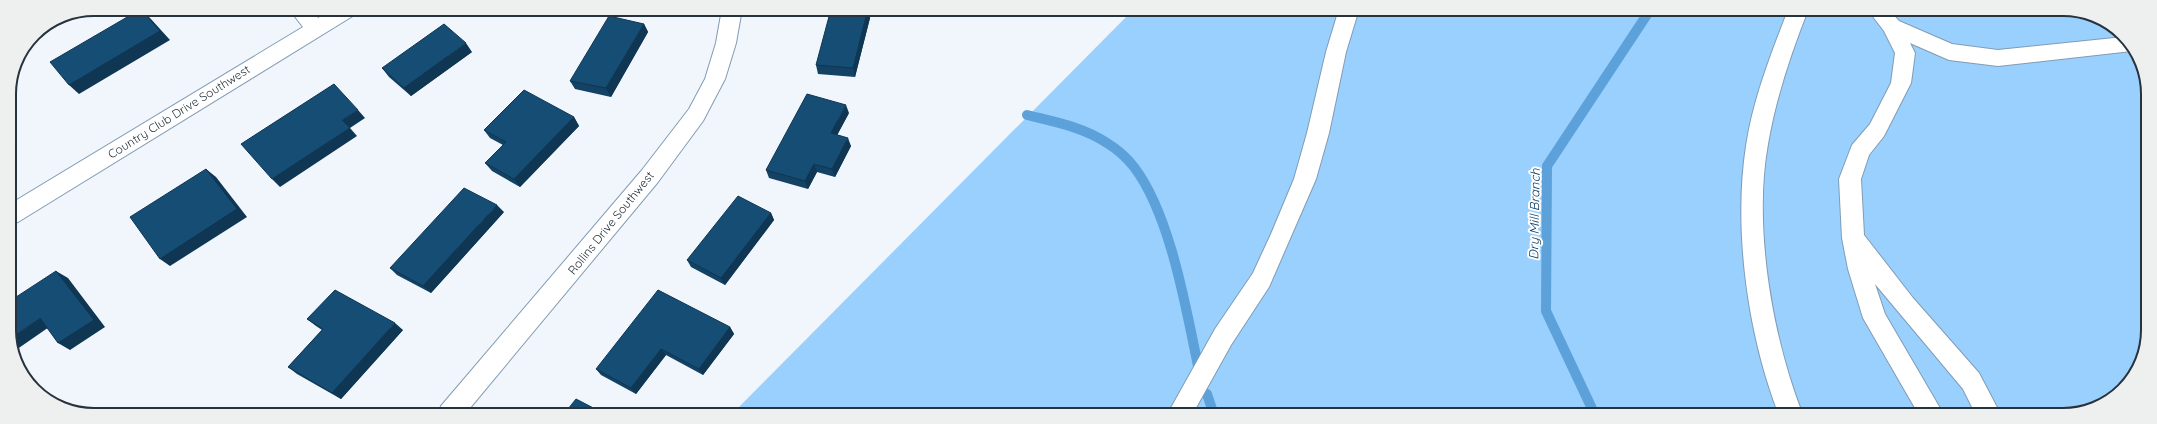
<svg xmlns="http://www.w3.org/2000/svg" width="2157" height="424" font-family="Quicksand,sans-serif">
	<rect width="100%" height="100%" fill="#f0f6fb"/>
	<path fill="#9ad0fe" d="M 1134,9 L 2074,10 L 2123,34 L 2146,78 L 2147,341 L 2139,368 L 2119,394 L 2068,415 L 732,414 Z"/>
	<g fill="none" stroke-linecap="round" stroke-linejoin="round">
		<path stroke="#5ca1da" stroke-width="10" d="M 1027,115 C 1055,122 1083,127 1107,143 C 1117,149 1127,158 1134,167 C 1170,214 1186,308 1198,366
			M 1207,394 L 1214,415
			M 1595,415 L 1546,311 L 1547,166 L 1650,10"/>
		<g stroke="#809cb5" stroke-width="2">
			<path id="minor" d="M 289,9 L 311,9 L 318,18 L 333,9 L 359,9 L 356,14 L 18,222 L 10,224 L 10,204 L 303,27 Z
				M 722,9 L 742,9 L 736,43 L 725,79 L 703,121 L 658,182 L 465,414 L 438,414 L 441,406 L 642,170 L 689,109 L 705,79 L 716,43 Z
				M 1339,9 L 1359,9 L 1346,52 L 1329,133 L 1316,179 L 1269,287 L 1231,345 L 1192,415 L 1167,415 L 1215,329 L 1253,273 L 1271,234 L 1294,179 L 1307,133 L 1326,52 Z
				M 1788,10 L 1808,10 C 1791,54 1776,97 1768,144 C 1753,226 1772,337 1803,415 L 1779,415 C 1748,336 1733,230 1746,146 C 1753,99 1771,54 1788,10 Z
				M 1868,10 L 1889,10 L 1899,21 L 1952,44 L 1998,50 L 2124,37 L 2132,51 L 1998,66 L 1949,60 L 1910,43 L 1915,53 L 1911,83 L 1884,136 L 1869,155 L 1861,179 L 1864,235 L 1913,298 L 1979,373 L 2001,415 L 1976,415 L 1963,389 L 1875,284 L 1885,314 L 1944,415 L 1919,415 L 1863,318 L 1848,269 L 1842,238 L 1839,179 L 1852,145 L 1870,124 L 1891,83 L 1895,53 L 1884,31 Z"/>
		</g>
		<use href="#minor" fill="#fff" fill-rule="evenodd"/>
	</g>
	<path fill="#134265" d="M 868,9 L 870,18 L 855,77 L 818,74 L 816,65 Z
		M 644,24 L 648,32 L 611,97 L 575,89 L 570,81 Z
		M 472,52 L 411,96 L 389,77 L 382,68 Z
		M 849,113 L 837,135 L 851,146 L 835,177 L 817,172 L 808,189 L 769,178 L 766,170 Z
		M 574,117 L 579,126 L 520,187 L 492,171 L 485,163 L 503,145 L 490,138 L 484,130 Z
		M 504,212 L 431,293 L 397,275 L 390,268 Z
		M 771,213 L 774,220 L 725,285 L 691,267 L 687,260 Z
		M 307,319 L 403,330 L 341,399 L 297,374 L 288,367 L 322,330 L 316,326 Z
		M 730,327 L 734,334 L 703,375 L 666,355 L 636,394 L 601,375 L 596,369 Z"/>
	<path fill="#0f3652" d="M 141,9 L 150,18 L 170,40 L 79,94 L 69,85 Z
		M 868,9 L 870,18 L 855,77 L 853,68 Z
		M 644,24 L 648,32 L 611,97 L 606,88 Z
		M 466,43 L 472,52 L 411,96 L 404,88 Z
		M 846,105 L 849,113 L 834,141 L 831,133 Z
		M 358,110 L 365,118 L 350,128 L 357,136 L 280,187 L 272,179 L 342,120 Z
		M 574,117 L 579,126 L 520,187 L 514,179 Z
		M 848,138 L 851,146 L 835,177 L 832,169 Z
		M 814,164 L 817,172 L 808,189 L 805,181 Z
		M 206,169 L 216,177 L 247,217 L 170,266 L 160,259 Z
		M 497,205 L 504,212 L 431,293 L 423,286 Z
		M 771,213 L 774,220 L 725,285 L 721,278 Z
		M 56,271 L 68,278 L 105,327 L 70,350 L 58,343 Z
		M 40,318 L 52,325 L 13,352 L 11,346 L 11,338 Z
		M 395,323 L 403,330 L 341,399 L 332,393 Z
		M 730,327 L 734,334 L 703,375 L 699,369 Z
		M 661,349 L 666,355 L 636,394 L 631,388 Z
		M 166,412 L 171,414 L 165,414 Z"/>
	<path fill="#164d75" stroke="#0f3652" d="M 141,9 L 160,31 L 69,85 L 50,62 Z
		M 831,9 L 868,9 L 853,68 L 816,65 Z
		M 609,16 L 644,24 L 606,88 L 570,81 Z
		M 444,24 L 466,43 L 404,88 L 382,68 Z
		M 334,84 L 358,110 L 342,120 L 350,128 L 272,179 L 241,144 Z
		M 524,90 L 574,117 L 514,179 L 485,163 L 506,142 L 484,130 Z
		M 807,94 L 846,105 L 831,133 L 848,138 L 832,169 L 814,164 L 805,181 L 766,170 Z
		M 206,169 L 237,209 L 160,259 L 130,217 Z
		M 464,188 L 497,205 L 423,286 L 390,268 Z
		M 738,196 L 771,213 L 721,278 L 687,260 Z
		M 56,271 L 94,320 L 58,343 L 40,318 L 11,338 L 10,301 Z
		M 335,290 L 395,323 L 332,393 L 288,367 L 323,329 L 307,319 Z
		M 658,290 L 730,327 L 699,369 L 661,349 L 631,388 L 596,369 Z
		M 576,399 L 605,414 L 564,414 Z
		M 166,412 L 165,414 L 133,414 L 133,413 Z"/>
	<g text-anchor="middle" stroke-width="4" stroke-linejoin="round" paint-order="stroke">
		<g font-size="12" fill="#26323c" stroke="#fff">
			<text transform="translate(179 112) rotate(-32)" y="4">Country Club Drive Southwest</text>
			<text transform="translate(611 223) rotate(-51)" y="4">Rollins Drive Southwest</text>
		</g>
		<g font-size="13" font-style="italic" fill="#0c4167" stroke="#fff">
			<text transform="translate(1534 214) rotate(-89)" y="5">Dry Mill Branch</text>
		</g>
	</g>
	<path d="M0 0H2157V424H0ZM94 16H2063A78 78 0 0 1 2141 94V330A78 78 0 0 1 2063 408H94A78 78 0 0 1 16 330V94A78 78 0 0 1 94 16Z" fill="#eeefef" fill-rule="evenodd"/>
	<path fill="none" stroke="#26323c" stroke-width="2" d="M94 16H2063A78 78 0 0 1 2141 94V330A78 78 0 0 1 2063 408H94A78 78 0 0 1 16 330V94A78 78 0 0 1 94 16Z"/>
</svg>
